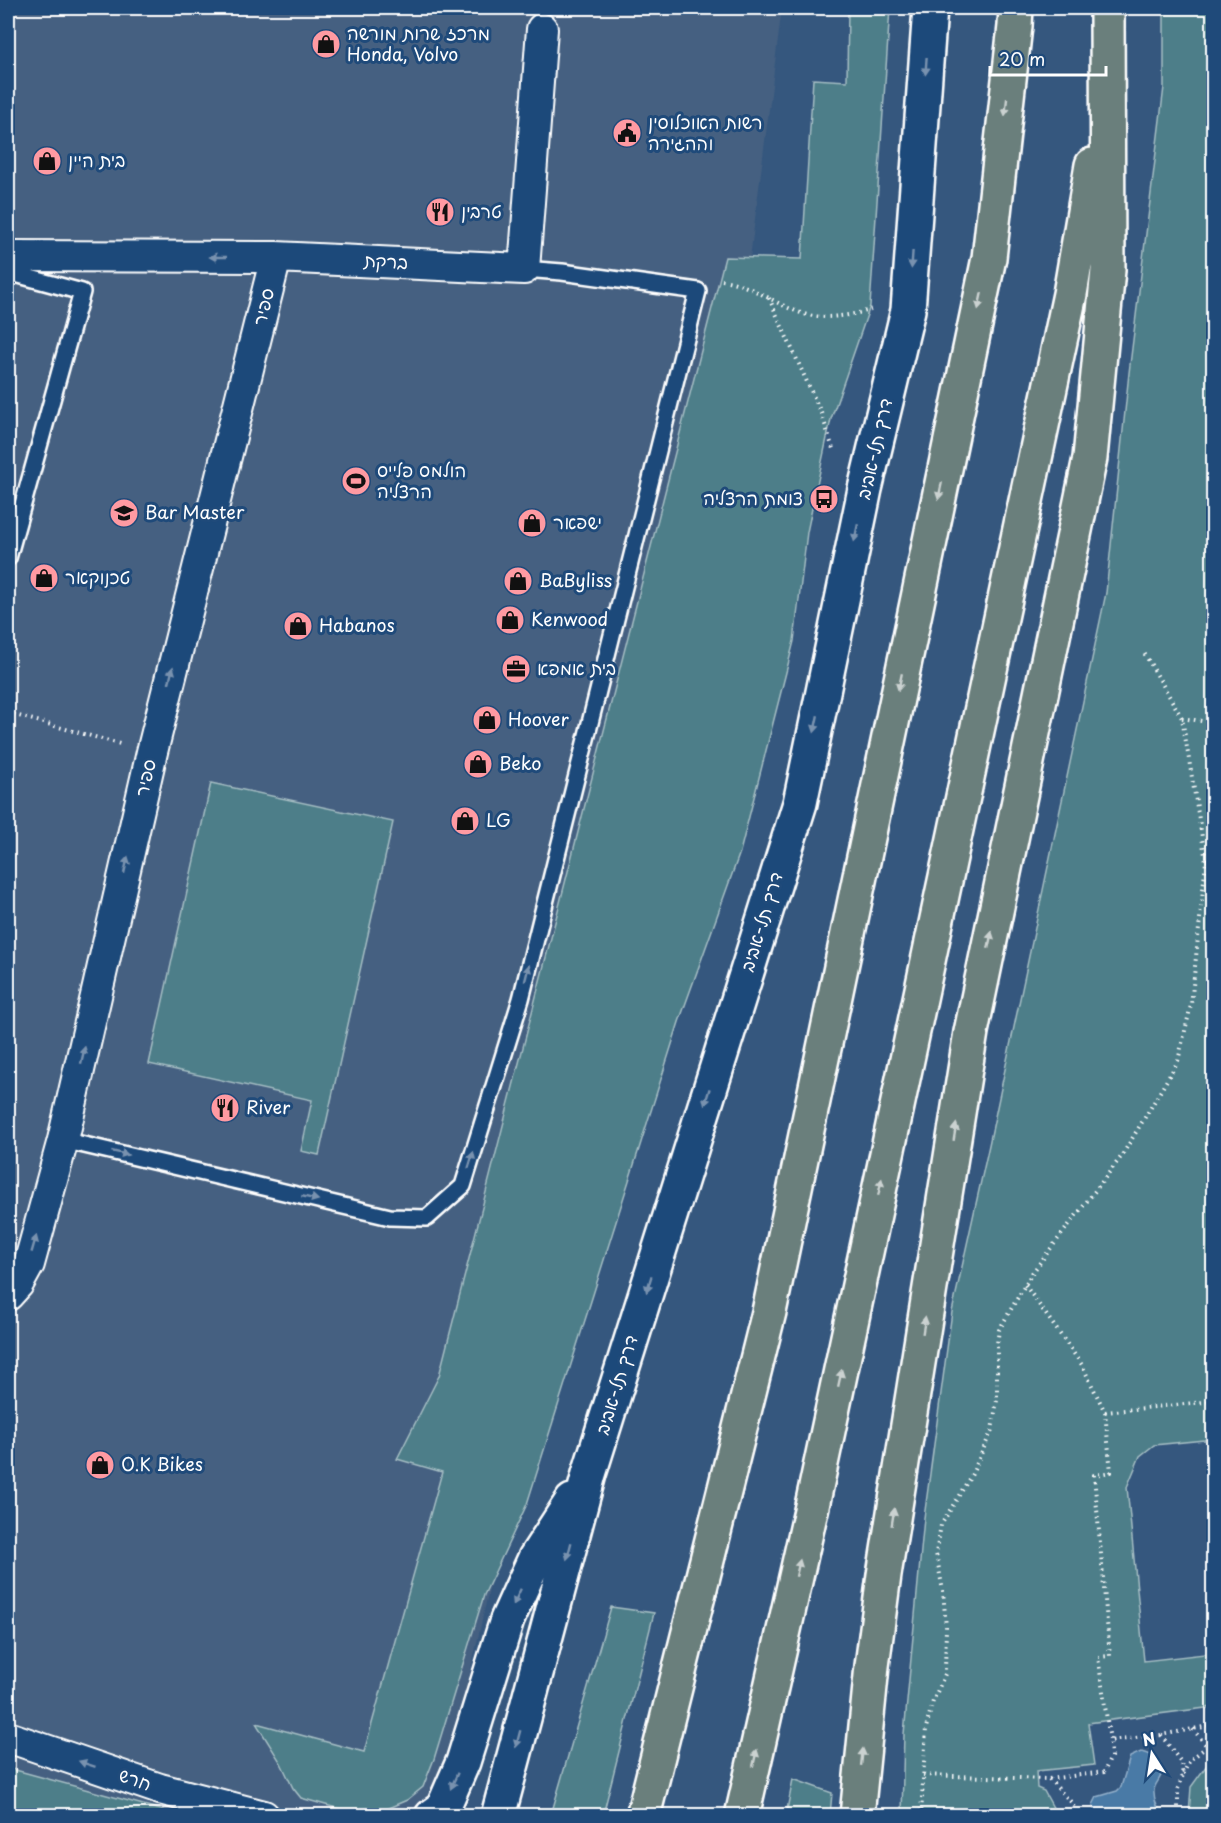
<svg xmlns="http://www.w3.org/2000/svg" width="1221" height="1823" font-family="'Playpen Sans','Playpen Sans Hebrew',sans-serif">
	<rect width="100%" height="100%" fill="#35577e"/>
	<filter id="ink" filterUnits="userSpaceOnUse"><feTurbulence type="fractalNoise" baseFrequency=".0167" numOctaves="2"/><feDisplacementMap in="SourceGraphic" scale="12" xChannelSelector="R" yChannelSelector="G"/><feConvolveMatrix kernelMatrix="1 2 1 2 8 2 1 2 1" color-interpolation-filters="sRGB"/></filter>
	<g filter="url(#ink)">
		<path fill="#456081" d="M 8,8 L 782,8 L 698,665 L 438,1815 L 8,1816 Z"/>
		<path fill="#4d7e89" stroke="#a6bec4" stroke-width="1.5" d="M 848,8 L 890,8 L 870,306 L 831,419 L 807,532 L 794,641 L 740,852 L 679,1022 L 527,1504 L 484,1595 L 434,1759 L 423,1787 L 407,1800 L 386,1809 L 361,1815 L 301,1798 L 293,1788 L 281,1763 L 256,1723 L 364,1752 L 442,1472 L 397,1459 L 439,1376 L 725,257 L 802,259 L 813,79 L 847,81 Z
			M 1164,8 L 1214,8 L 1214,1439 L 1154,1445 L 1140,1456 L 1127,1487 L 1144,1661 L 1213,1653 L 1213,1707 L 1088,1723 L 1094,1765 L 1036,1771 L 1037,1788 L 1044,1791 L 1057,1815 L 902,1815 L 904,1734 L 924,1518 L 952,1312 L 989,1145 L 1106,593 L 1129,373 L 1164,87 Z
			M 211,783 L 393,822 L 319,1155 L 301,1151 L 312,1100 L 149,1064 Z
			M 611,1607 L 654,1613 L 603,1815 L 551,1815 Z
			M 1207,1765 L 1213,1773 L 1213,1815 L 1189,1815 L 1191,1787 Z
			M 8,1768 L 180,1815 L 8,1815 Z
			M 793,1779 L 832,1793 L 830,1815 L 786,1815 Z"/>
		<path fill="#497aa6" stroke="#92afca" stroke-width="1.5" d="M 1141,1752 C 1153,1754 1163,1761 1161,1775 C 1159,1782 1153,1785 1154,1793 C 1154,1800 1158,1809 1162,1815 L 1096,1815 L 1093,1805 L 1097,1797 L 1117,1791 L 1121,1787 L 1130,1757 Z"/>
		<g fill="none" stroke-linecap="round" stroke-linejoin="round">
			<g stroke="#fff" stroke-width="20">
				<path id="lane" d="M 8,272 L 82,292 L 8,558
					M 63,1140 L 390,1217 L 427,1218 L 463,1186 L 521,999 L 698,291 L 562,272 L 524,269"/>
			</g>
			<g stroke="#fff" stroke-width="34">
				<path id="street" d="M 8,256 L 276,257 L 524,269 L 542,29
					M 8,1295 L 18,1284 L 29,1264 L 63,1140 L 152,752 L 276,257
					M 8,1737 L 160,1789 L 264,1816"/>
			</g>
			<g stroke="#fff" stroke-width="38">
				<path id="secondary" d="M 432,1816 L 443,1808 L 463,1762 L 507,1620 L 535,1558 L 572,1501
					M 498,1816 L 589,1474 L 800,803 L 865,489 L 908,310 L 930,8"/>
			</g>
			<g stroke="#fff" stroke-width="38">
				<path id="highway" d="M 643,1816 L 769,1312 L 989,258 L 1015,26 L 1016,8
					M 742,1816 L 812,1506 L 1070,294 L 1092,165
					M 857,1816 L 872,1666 L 884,1575 L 971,1032 L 1090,458 L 1108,270 L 1107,8"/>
			</g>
			<path stroke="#fff" stroke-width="4" stroke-dasharray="1.5 4.5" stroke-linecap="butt" d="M 722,280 C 750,284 772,302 798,312 C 821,321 847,316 871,310
				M 769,298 L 822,415 L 833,449
				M 8,713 L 120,744
				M 1182,718 L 1214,723
				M 1206,861 L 1214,860
				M 1025,1285 L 1082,1365 L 1105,1412 L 1111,1472 L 1094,1475 L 1110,1656 L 1098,1657 L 1110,1741
				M 1105,1412 L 1214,1401
				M 1193,1729 L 1214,1755
				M 1161,1735 L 1181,1762 L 1183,1775 L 1178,1789 L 1178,1816
				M 1183,1774 L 1190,1760 L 1214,1741
				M 923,1775 L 1048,1779 L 1104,1772 L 1111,1757 L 1110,1741 L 1161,1735 L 1214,1725
				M 1049,1779 L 1071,1802 L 1079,1816
				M 921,1816 L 926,1728 L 933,1701 L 945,1674 L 946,1627 L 943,1591 L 936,1553 L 941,1525 L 972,1474 L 992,1430 L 997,1400 L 997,1344 L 999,1330 L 1032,1273 L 1121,1157 L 1150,1109 L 1178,1061 L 1191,1005 L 1206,861 L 1182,718 L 1143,651"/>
			<use href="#lane" stroke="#1f4a7a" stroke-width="15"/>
			<use href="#street" stroke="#1f4a7a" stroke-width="30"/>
			<use href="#secondary" stroke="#1f4a7a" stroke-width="33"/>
			<use href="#highway" stroke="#6b7f7c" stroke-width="33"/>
		</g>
		<defs><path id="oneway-solid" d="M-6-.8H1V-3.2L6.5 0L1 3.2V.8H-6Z" transform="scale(1.5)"/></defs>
		<g fill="#7992af">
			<use href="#oneway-solid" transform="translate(926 66) rotate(94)"/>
			<use href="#oneway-solid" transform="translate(218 257) rotate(-180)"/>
			<use href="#oneway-solid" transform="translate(912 260) rotate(94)"/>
			<use href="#oneway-solid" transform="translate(856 533) rotate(102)"/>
			<use href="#oneway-solid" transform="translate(171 675) rotate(-76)"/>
			<use href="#oneway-solid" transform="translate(816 724) rotate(102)"/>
			<use href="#oneway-solid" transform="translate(126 865) rotate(-77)"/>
			<use href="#oneway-solid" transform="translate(527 973) rotate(-76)"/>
			<use href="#oneway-solid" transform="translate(83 1055) rotate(-77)"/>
			<use href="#oneway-solid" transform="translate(707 1097) rotate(107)"/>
			<use href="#oneway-solid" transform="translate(120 1153) rotate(13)"/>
			<use href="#oneway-solid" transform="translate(471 1160) rotate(-73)"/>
			<use href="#oneway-solid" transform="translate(310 1198) rotate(13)"/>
			<use href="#oneway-solid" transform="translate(34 1244) rotate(-74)"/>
			<use href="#oneway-solid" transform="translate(649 1284) rotate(107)"/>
			<use href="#oneway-solid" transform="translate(569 1551) rotate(105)"/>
			<use href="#oneway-solid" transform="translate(517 1597) rotate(115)"/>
			<use href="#oneway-solid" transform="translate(518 1739) rotate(105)"/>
			<use href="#oneway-solid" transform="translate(87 1764) rotate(-161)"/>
			<use href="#oneway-solid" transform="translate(454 1781) rotate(114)"/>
		</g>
		<g fill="#cbd2d1">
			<use href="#oneway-solid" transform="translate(1006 107) rotate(97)"/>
			<use href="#oneway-solid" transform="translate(980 301) rotate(102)"/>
			<use href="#oneway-solid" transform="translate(940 491) rotate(102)"/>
			<use href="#oneway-solid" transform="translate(900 682) rotate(102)"/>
			<use href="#oneway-solid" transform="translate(990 940) rotate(-78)"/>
			<use href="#oneway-solid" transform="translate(955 1132) rotate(-81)"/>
			<use href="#oneway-solid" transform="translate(880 1187) rotate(-78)"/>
			<use href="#oneway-solid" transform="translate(924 1325) rotate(-81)"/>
			<use href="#oneway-solid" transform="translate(840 1378) rotate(-78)"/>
			<use href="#oneway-solid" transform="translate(893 1517) rotate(-81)"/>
			<use href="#oneway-solid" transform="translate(798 1568) rotate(-77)"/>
			<use href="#oneway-solid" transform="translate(862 1757) rotate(-84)"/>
			<use href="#oneway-solid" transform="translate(755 1758) rotate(-77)"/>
		</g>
	</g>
	<defs>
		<g id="shop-disc" transform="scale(1.5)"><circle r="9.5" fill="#ff9aa2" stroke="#1f4a7a"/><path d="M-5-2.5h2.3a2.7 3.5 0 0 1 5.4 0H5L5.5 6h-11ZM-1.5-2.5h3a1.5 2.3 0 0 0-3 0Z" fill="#111"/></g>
		<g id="civic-disc" transform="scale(1.5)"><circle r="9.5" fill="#ff9aa2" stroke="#1f4a7a"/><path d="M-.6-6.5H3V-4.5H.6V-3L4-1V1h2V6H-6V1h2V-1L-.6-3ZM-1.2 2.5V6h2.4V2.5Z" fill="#111"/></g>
		<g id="restaurant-disc" transform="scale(1.5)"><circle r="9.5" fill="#ff9aa2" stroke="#1f4a7a"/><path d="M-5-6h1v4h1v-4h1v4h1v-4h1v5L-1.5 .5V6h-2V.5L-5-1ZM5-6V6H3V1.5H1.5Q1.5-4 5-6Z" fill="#111"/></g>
		<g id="stadium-disc" transform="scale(1.5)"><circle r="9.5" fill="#ff9aa2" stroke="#1f4a7a"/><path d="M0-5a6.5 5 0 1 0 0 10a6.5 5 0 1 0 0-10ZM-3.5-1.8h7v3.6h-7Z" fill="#111"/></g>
		<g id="bus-disc" transform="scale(1.5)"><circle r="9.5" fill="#ff9aa2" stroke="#1f4a7a"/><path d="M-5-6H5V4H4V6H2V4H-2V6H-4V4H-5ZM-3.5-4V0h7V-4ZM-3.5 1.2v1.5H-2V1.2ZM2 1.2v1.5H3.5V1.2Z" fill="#111"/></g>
		<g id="school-disc" transform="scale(1.5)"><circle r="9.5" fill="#ff9aa2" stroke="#1f4a7a"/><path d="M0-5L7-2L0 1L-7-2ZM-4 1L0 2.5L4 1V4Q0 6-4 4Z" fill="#111"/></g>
		<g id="office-disc" transform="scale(1.5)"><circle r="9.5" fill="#ff9aa2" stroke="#1f4a7a"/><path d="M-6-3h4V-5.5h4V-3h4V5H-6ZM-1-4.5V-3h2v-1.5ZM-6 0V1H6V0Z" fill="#111"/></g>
	</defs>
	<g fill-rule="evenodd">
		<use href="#shop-disc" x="326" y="44"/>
		<use href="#civic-disc" x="627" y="133"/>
		<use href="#shop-disc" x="47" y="161"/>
		<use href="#restaurant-disc" x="440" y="212"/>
		<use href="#stadium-disc" x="356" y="481"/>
		<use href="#bus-disc" x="824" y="499"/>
		<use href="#school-disc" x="124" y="513"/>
		<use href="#shop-disc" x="532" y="523"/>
		<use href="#shop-disc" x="44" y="578"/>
		<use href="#shop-disc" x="518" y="581"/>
		<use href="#shop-disc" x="510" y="620"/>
		<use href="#shop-disc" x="298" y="626"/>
		<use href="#office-disc" x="516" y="669"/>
		<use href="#shop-disc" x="487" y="720"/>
		<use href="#shop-disc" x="478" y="764"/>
		<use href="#shop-disc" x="465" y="821"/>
		<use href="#restaurant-disc" x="225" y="1108"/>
		<use href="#shop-disc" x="100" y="1465"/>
	</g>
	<g text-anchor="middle" stroke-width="6" stroke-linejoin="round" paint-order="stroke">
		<g font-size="18" fill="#fff" stroke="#1f4a7a" text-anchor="start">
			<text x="347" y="40">מרכז שרות מורשה<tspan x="347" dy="21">Honda, Volvo</tspan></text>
			<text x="648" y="129">רשות האוכלוסין<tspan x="648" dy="21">וההגירה</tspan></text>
			<text x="68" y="167">בית היין</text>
			<text x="461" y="218">טרבין</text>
			<text x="377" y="477">הולמס פלייס<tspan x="377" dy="21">הרצליה</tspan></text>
			<text x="803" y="505" text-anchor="end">צומת הרצליה</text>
			<text x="145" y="519">Bar Master</text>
			<text x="553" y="529">ישפאר</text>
			<text x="65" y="584">טכנוקאר</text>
			<text x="539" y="587">BaByliss</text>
			<text x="531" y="626">Kenwood</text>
			<text x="319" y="632">Habanos</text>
			<text x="537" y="675">בית אמפא</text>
			<text x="508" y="726">Hoover</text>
			<text x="499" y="770">Beko</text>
			<text x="486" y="827">LG</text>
			<text x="246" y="1114">River</text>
			<text x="121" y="1471">O.K Bikes</text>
		</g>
		<g font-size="18" fill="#fff" stroke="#1f4a7a">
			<text transform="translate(386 262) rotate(3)" y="6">ברקת</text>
			<text transform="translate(264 307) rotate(-76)" y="6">ספיר</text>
			<text transform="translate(875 449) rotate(-77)" y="6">דרך תל-אביב</text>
			<text transform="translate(146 778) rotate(-77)" y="6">ספיר</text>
			<text transform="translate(762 922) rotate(-73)" y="6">דרך תל-אביב</text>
			<text transform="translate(617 1385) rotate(-73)" y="6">דרך תל-אביב</text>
			<text transform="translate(135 1780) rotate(19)" y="6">חרש</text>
		</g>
	</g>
	<rect width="1221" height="1823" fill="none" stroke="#1f4a7a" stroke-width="30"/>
	<rect x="15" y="15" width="1191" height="1793" fill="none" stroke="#fff" stroke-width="2" filter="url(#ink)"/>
	<g transform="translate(1152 1754) rotate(348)" stroke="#1f4a7a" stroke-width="4.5" paint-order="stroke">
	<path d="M0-4.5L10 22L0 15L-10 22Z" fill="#ffffff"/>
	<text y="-9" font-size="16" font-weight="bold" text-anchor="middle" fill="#ffffff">N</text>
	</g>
	<path d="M990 66v9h116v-9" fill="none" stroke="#ffffff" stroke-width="3"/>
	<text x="999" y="66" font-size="18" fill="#ffffff" stroke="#1f4a7a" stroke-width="4.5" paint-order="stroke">20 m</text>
</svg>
